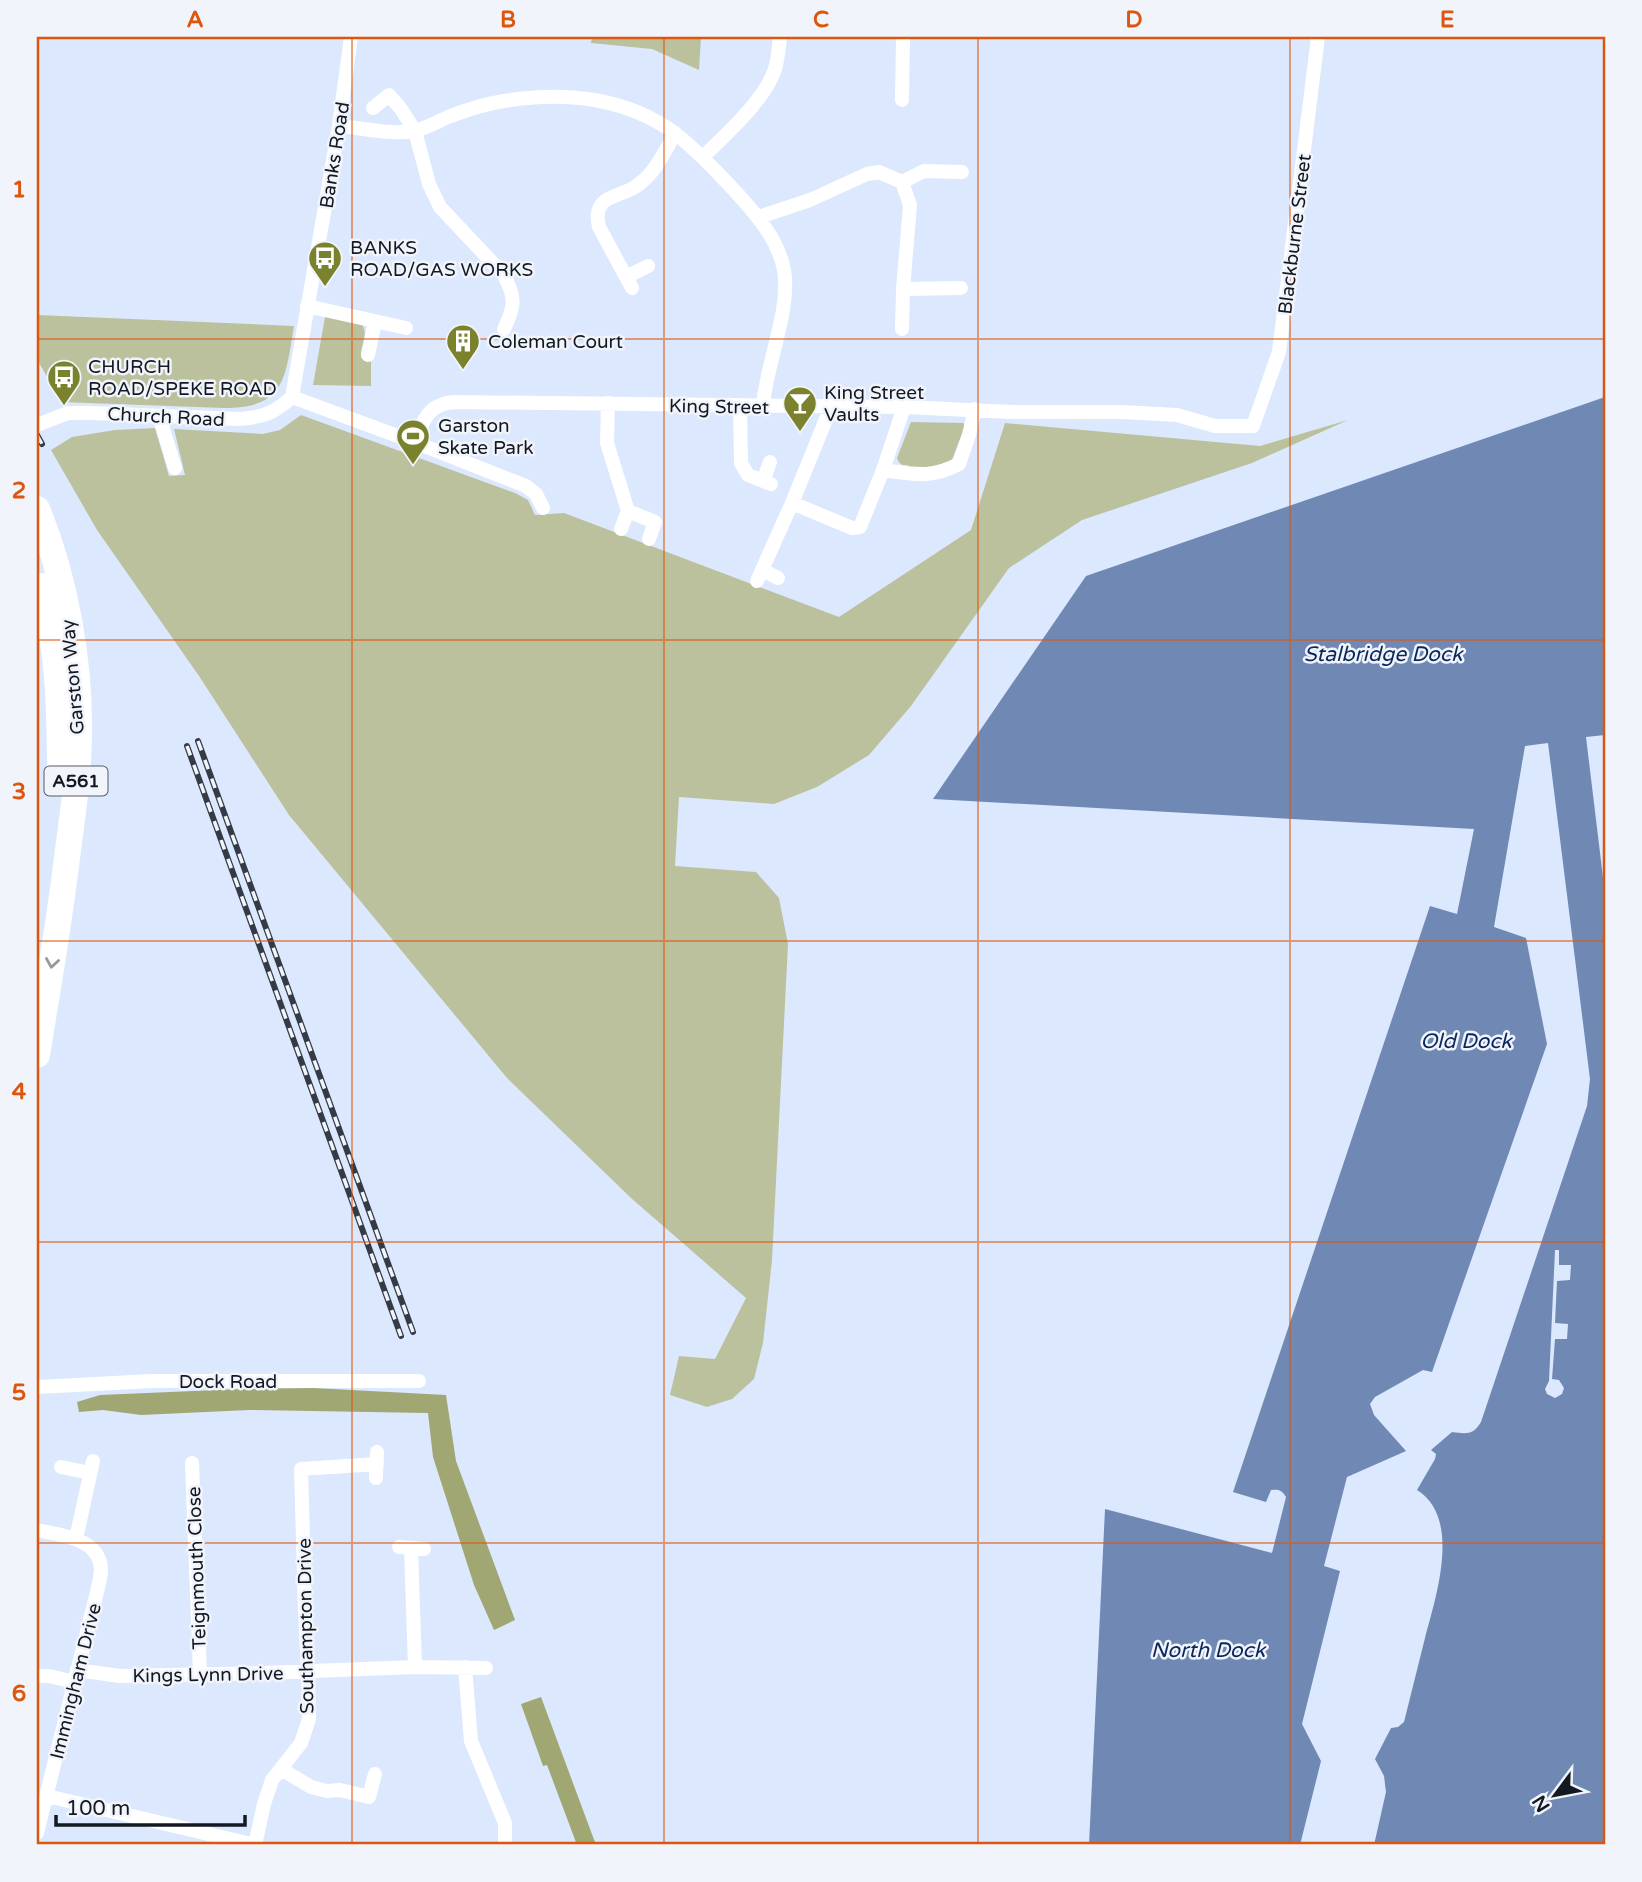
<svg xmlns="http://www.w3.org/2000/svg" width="1642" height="1882" font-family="'Varela Round',sans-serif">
	<rect width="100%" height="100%" fill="#dbe8fe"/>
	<path fill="#bcc19d" d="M 592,37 L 701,37 L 699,70 L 652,49 L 591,43 Z
		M 37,315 L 294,326 C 285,378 286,408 224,408 L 61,402 L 37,359 Z
		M 325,317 L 362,324 C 368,335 362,342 361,354 L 364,359 L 371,362 L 371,386 L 313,385 Z
		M 301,415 L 515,493 L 528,500 L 535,515 L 564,513 L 839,617 L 971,530 L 1005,423 L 1260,446 L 1348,420 L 1252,463 L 1082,520 L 1009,568 L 911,706 L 869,755 L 817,787 L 774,804 L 679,797 L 675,866 L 756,872 L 779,898 L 788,944 L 772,1260 L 763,1343 L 754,1379 L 732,1399 L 707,1407 L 670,1395 L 679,1356 L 715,1359 L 746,1298 L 631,1198 L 507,1078 L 289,815 L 199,676 L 97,530 L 51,450 L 72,437 L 115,430 L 155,428 L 169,476 L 185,475 L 174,429 L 263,434 L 280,430 Z
		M 911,422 L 963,423 L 965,426 L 951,462 L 929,470 L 909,469 L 908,465 C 902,466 899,464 897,458 Z"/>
	<path fill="#a0a773" d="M 313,1388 L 446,1395 L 456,1461 L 515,1620 L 494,1630 L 474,1585 L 433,1457 L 428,1413 L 249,1410 L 141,1415 L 103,1410 L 79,1412 L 77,1402 L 100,1395 L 241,1389 Z
		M 541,1697 L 596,1845 L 577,1845 L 547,1765 L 543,1766 L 521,1704 Z"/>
	<path fill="#7089b4" d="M 1605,397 L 1605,735 L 1586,737 L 1605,894 L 1605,1845 L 1374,1845 L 1386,1792 L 1384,1776 L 1375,1759 L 1391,1728 L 1398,1727 L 1404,1722 C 1411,1694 1418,1666 1425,1638 C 1436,1596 1462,1518 1417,1490 L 1435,1459 L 1436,1454 L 1431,1450 L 1452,1432 C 1467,1434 1473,1435 1481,1422 L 1587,1106 L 1590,1079 L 1548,743 L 1525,746 L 1494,927 L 1526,938 L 1547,1044 L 1432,1372 L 1423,1370 L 1375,1397 L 1370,1404 L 1374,1415 L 1406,1451 L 1347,1477 L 1324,1566 L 1340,1571 L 1302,1724 L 1321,1761 L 1300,1845 L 1089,1845 L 1105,1509 L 1272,1553 L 1286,1497 C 1282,1490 1278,1489 1271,1490 L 1266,1502 L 1233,1492 L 1430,906 L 1457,914 L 1474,829 L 933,799 L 1086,576 Z"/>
	<path fill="#dbe8fe" d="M 1555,1250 L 1559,1250 L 1559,1265 L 1571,1265 L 1570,1280 L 1557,1281 L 1555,1323 L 1568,1324 L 1567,1339 L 1555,1339 L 1552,1379 L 1559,1380 L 1564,1388 L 1562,1394 L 1555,1398 L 1547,1394 L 1545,1389 L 1549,1381 Z"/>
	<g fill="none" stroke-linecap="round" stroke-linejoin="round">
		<path stroke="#fff" stroke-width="14" d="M 902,100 L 903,37
			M 373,108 L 389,95 L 401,109 L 415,131 L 429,184 L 440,207 L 504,275 C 516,298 515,306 504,329
			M 339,126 C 363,128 390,135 414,131 C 425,129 437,122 448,117 C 466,110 485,104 504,101 C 563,91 628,97 677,135 C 698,151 716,171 734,190 C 755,213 778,238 784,270 C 791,310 766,364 763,406
			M 703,157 C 726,134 765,100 775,69 C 778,59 779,47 780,37
			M 902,182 L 924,171 L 962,172
			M 759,217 L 810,200 L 867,174 L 879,172 L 902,182 L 910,205 L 903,289 L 902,329
			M 626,277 L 648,266
			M 632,288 L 599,227 C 597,218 596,208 605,201 C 613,195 626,193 635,187 C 655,174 664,153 675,133
			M 903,289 L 961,288
			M 307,306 L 406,328
			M 368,355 L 375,322
			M 292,397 L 339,126 L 351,37
			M 292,397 L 414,442 L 526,486 L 536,494 L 543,508
			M 608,403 L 607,443 L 628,511 L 655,522 L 649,539
			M 740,406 L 741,463 L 748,475 L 771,484
			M 159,416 L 175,468
			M 37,425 L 68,413 L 90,413 L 240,419 C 264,417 274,413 292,397
			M 414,442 C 424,420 427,405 453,402 L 904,407 L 1012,412 L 1122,412 L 1177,415 L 1215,426 L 1253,426 L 1279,352 L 1318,37
			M 883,470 C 914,474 930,479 959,464 L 969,435 L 975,409
			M 763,481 L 770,462
			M 792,503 L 852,528 L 860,527 L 883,470 L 904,407
			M 621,529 L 628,511
			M 762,570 L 778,578
			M 757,581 L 792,503 L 831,407
			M 37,1387 L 152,1381 L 419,1381
			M 192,1463 L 200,1674
			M 61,1467 L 90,1473
			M 376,1478 L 377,1452
			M 37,1530 C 58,1535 93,1537 100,1562 C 103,1573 98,1586 96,1596 L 37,1833
			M 76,1539 L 93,1461
			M 399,1547 L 424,1549
			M 411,1548 L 415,1667
			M 465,1667 L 471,1741 L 505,1823 L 505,1845
			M 77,1670 L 120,1676 L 262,1673 L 415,1667 L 486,1668
			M 37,1676 L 49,1676 L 74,1682
			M 281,1769 L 311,1787 L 327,1791 L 340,1790 L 369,1797 L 375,1774
			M 47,1796 L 255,1845
			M 255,1845 L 264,1804 L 272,1780 L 301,1743 L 309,1719 L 308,1671 L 305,1611 L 301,1469 L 377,1464"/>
		<path stroke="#fff" stroke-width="26" d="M 37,509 C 65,576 80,661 79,733 C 79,772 73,811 68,850 C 60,919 48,987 37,1055
			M 42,586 C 59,649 60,715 60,780"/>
		<g stroke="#343b47" stroke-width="6">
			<path id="rail" d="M 37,435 L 42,444
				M 198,741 L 413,1332
				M 187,746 L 401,1336"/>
		</g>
		<use href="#rail" stroke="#f1f4fa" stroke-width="3.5" stroke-dasharray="10" stroke-linecap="butt"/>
	</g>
	<defs><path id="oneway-chevron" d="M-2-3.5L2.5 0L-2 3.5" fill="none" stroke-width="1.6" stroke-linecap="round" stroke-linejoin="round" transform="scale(1.75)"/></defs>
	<use stroke="#95989c" href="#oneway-chevron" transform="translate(52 963) rotate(99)"/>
	<path fill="none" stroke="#dd560d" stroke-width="2" stroke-opacity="0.55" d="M 352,37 L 352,1845M 664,37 L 664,1845M 978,37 L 978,1845M 1290,37 L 1290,1845M 37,339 L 1605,339M 37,640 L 1605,640M 37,941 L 1605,941M 37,1242 L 1605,1242M 37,1543 L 1605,1543"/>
	<defs>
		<g id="bus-pin" transform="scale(1.75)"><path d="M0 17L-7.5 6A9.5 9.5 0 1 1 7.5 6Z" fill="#7b822d" stroke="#f1f4fa"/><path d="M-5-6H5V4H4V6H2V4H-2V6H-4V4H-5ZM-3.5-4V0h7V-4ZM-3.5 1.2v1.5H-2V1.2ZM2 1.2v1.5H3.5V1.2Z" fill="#fff"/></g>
		<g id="building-pin" transform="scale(1.75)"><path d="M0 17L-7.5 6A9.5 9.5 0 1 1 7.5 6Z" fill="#7b822d" stroke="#f1f4fa"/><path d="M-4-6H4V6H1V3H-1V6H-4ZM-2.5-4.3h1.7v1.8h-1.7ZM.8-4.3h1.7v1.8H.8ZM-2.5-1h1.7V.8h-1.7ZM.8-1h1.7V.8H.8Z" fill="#fff"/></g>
		<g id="bar-pin" transform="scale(1.75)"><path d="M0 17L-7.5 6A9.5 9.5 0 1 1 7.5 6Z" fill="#7b822d" stroke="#f1f4fa"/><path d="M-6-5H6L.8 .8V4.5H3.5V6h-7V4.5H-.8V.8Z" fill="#fff"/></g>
		<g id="stadium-pin" transform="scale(1.75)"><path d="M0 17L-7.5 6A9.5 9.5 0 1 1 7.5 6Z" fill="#7b822d" stroke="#f1f4fa"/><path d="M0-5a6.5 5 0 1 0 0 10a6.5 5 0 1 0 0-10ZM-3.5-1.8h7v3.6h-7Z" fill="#fff"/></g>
	</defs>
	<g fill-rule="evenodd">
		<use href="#bus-pin" x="325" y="258"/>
		<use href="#building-pin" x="463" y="341"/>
		<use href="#bus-pin" x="64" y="377"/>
		<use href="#bar-pin" x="800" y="403"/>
		<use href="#stadium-pin" x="413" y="436"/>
	</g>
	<g text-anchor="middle" stroke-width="5" stroke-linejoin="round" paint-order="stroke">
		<rect fill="#f1f4fa" stroke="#565b63" stroke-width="2" x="44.5" y="766.5" width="63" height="29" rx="5"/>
		<g font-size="18" font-weight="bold" fill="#131922">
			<text x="76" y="787">A561</text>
		</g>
		<g font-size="19" fill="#131922" stroke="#f1f4fa">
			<text transform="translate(334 155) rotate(-81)" y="7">Banks Road</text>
			<text transform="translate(1294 234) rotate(-83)" y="7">Blackburne Street</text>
			<text transform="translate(719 406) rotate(1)" y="7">King Street</text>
			<text transform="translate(166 416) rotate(3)" y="7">Church Road</text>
			<text transform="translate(72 677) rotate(-95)" y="7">Garston Way</text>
			<text x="228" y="1388">Dock Road</text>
			<text transform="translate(196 1568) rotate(-92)" y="7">Teignmouth Close</text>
			<text transform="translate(305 1626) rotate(-91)" y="7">Southampton Drive</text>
			<text transform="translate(208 1674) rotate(-1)" y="7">Kings Lynn Drive</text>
			<text transform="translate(75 1681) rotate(-76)" y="7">Immingham Drive</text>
		</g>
		<g font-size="19" fill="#131922" stroke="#f1f4fa" text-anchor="start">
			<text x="350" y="254">BANKS<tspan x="350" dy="22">ROAD/GAS WORKS</tspan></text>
			<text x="488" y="348">Coleman Court</text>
			<text x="88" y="373">CHURCH<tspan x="88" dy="22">ROAD/SPEKE ROAD</tspan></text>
			<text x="824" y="399">King Street<tspan x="824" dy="22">Vaults</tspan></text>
			<text x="438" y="432">Garston<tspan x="438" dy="22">Skate Park</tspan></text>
		</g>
		<g font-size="21" font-style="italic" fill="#0a275c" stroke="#f1f4fa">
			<text x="1383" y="661">Stalbridge Dock</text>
			<text x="1466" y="1048">Old Dock</text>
			<text x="1208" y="1657">North Dock</text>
		</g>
	</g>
	<rect width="1642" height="1882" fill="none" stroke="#f1f4fa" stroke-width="77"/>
	<g transform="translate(1555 1795) rotate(238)" stroke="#f1f4fa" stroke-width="5" paint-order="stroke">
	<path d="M0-5L12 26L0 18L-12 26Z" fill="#131922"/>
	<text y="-10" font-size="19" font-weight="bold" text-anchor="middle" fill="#131922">N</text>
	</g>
	<path d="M56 1815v10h189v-10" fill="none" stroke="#131922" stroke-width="3.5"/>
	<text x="66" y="1815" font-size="21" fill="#131922" stroke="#f1f4fa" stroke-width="5" paint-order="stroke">100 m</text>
	<rect x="38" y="38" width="1566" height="1805" fill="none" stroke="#dd560d" stroke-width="2.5"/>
	<g font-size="23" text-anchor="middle" font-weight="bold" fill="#dd560d">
		<text x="195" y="27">A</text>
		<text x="508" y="27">B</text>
		<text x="821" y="27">C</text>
		<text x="1134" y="27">D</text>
		<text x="1447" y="27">E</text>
		<text x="19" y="197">1</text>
		<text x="19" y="498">2</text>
		<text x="19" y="799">3</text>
		<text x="19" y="1099">4</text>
		<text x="19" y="1400">5</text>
		<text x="19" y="1701">6</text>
	</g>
</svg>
